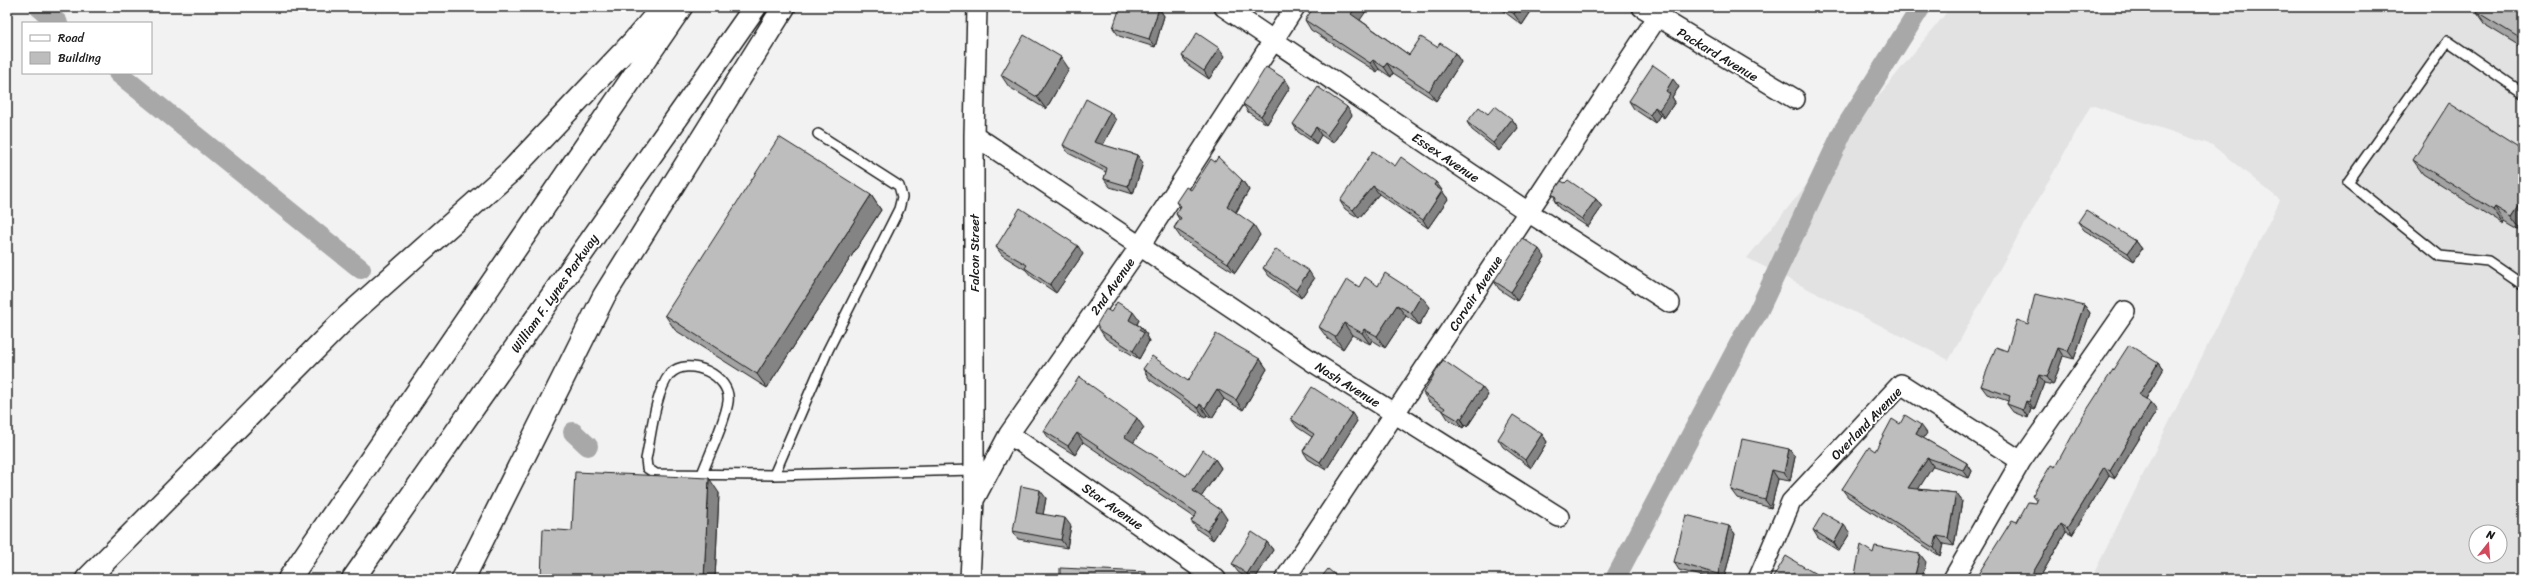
<svg xmlns="http://www.w3.org/2000/svg" width="2530" height="586" font-family="Sriracha,sans-serif">
	<rect width="100%" height="100%" fill="#f2f2f2"/>
	<filter id="ink" filterUnits="userSpaceOnUse"><feTurbulence type="fractalNoise" baseFrequency=".025" numOctaves="2"/><feDisplacementMap in="SourceGraphic" scale="8" xChannelSelector="R" yChannelSelector="G"/><feConvolveMatrix kernelMatrix="1 2 1 2 8 2 1 2 1" color-interpolation-filters="sRGB"/></filter>
	<g filter="url(#ink)">
		<path fill="#e2e2e2" fill-rule="evenodd" d="M 1951,7 L 2523,7 L 2523,579 L 2091,579 L 2280,200 L 2212,145 L 2091,105 L 1949,360 L 1747,258 ZM 2476,532 L 2500,532 L 2500,556 L 2476,556 Z"/>
		<g fill="none" stroke-linecap="round" stroke-linejoin="round">
			<path stroke="#a8a8a8" stroke-width="20" d="M 39,7 L 58,23
				M 118,73 L 361,269
				M 573,432 L 588,446
				M 1615,579 L 1747,329 L 1757,314 L 1843,131 L 1921,7"/>
			<g stroke="#1c1c1c" stroke-width="12">
				<path id="service" d="M 2523,93 L 2448,41 L 2348,182 L 2440,256 L 2488,261 L 2523,285
					M 818,134 L 899,186 L 902,197 L 899,209 L 828,350 L 774,475 L 974,470
					M 702,474 C 710,453 725,422 728,402 C 732,376 688,355 670,374 C 655,392 651,436 646,459 L 647,468 L 656,474 L 774,475"/>
			</g>
			<g stroke="#1c1c1c" stroke-width="22">
				<path id="minor" d="M 1224,7 L 1528,212 L 1670,303
					M 1642,7 L 1795,99
					M 974,135 L 1316,364 L 1559,517
					M 1009,434 L 1216,579
					M 974,498 L 974,135 L 977,7
					M 970,579 L 974,500 L 1009,434 L 1140,246 L 1295,7
					M 1285,579 L 1664,7
					M 1758,579 L 1791,502 L 1901,384 L 2021,461
					M 1953,579 L 2021,461 L 2125,311"/>
			</g>
			<g stroke="#1c1c1c" stroke-width="25">
				<path id="motorway" d="M 87,579 L 348,316 L 511,171 L 634,41 L 663,7
					M 289,579 L 681,7
					M 353,579 L 755,7
					M 463,579 L 604,296 L 784,7"/>
			</g>
			<use href="#service" stroke="#fff" stroke-width="9"/>
			<use href="#minor" stroke="#fff" stroke-width="19"/>
			<use href="#motorway" stroke="#fff" stroke-width="22"/>
		</g>
		<path fill="#a3a3a3" stroke="#1c1c1c" d="M 1498,7 L 1534,7 L 1522,25 Z
			M 2523,7 L 2523,48 L 2487,26 L 2477,12 Z
			M 1159,8 L 1164,16 L 1155,47 L 1119,36 L 1113,28 Z
			M 1305,20 L 1360,20 L 1409,55 L 1437,47 L 1455,53 L 1461,62 L 1436,101 L 1393,73 L 1391,77 L 1379,69 L 1377,72 L 1311,30 Z
			M 1182,56 L 1225,56 L 1209,79 L 1187,64 Z
			M 1069,69 L 1046,109 L 1009,87 L 1001,75 Z
			M 1290,87 L 1267,124 L 1248,112 L 1243,104 Z
			M 1679,87 L 1672,97 L 1675,102 L 1664,118 L 1660,115 L 1655,123 L 1634,109 L 1629,101 Z
			M 1488,114 L 1512,119 L 1518,128 L 1499,151 L 1472,130 L 1467,122 Z
			M 1352,115 L 1333,143 L 1321,135 L 1316,144 L 1298,132 L 1293,124 Z
			M 1116,120 L 1103,145 L 1137,155 L 1143,163 L 1133,194 L 1110,187 L 1104,179 L 1106,172 L 1068,153 L 1063,145 Z
			M 2523,150 L 2523,231 L 2522,232 L 2505,222 L 2504,225 L 2423,174 L 2413,160 Z
			M 1395,166 L 1436,182 L 1441,190 L 1448,199 L 1428,228 L 1379,194 L 1359,218 L 1345,209 L 1340,201 Z
			M 1242,180 L 1249,190 L 1236,213 L 1260,235 L 1235,273 L 1181,238 L 1174,228 L 1179,219 L 1176,214 L 1180,208 L 1176,202 Z
			M 1565,183 L 1596,199 L 1602,207 L 1588,227 L 1559,208 L 1554,200 L 1555,198 L 1552,194 Z
			M 871,195 L 881,210 L 767,388 L 675,330 L 665,315 Z
			M 2078,222 L 2136,241 L 2142,249 L 2134,261 L 2084,230 Z
			M 996,247 L 1083,254 L 1056,293 L 1031,276 L 1026,270 L 1002,255 Z
			M 1545,257 L 1517,301 L 1499,289 L 1494,281 Z
			M 1263,268 L 1314,279 L 1301,298 L 1269,276 Z
			M 1378,286 L 1430,307 L 1419,325 L 1406,316 L 1385,348 L 1372,340 L 1370,344 L 1352,335 L 1343,349 L 1328,339 L 1319,327 Z
			M 2084,305 L 2090,313 L 2074,359 L 2063,356 L 2053,385 L 2044,383 L 2034,410 L 2031,409 L 2028,418 L 2013,412 L 2007,404 L 2008,401 L 1987,394 L 1981,386 L 2007,351 L 2028,324 Z
			M 1111,312 L 1139,320 L 1137,324 L 1141,327 L 1147,335 L 1146,336 L 1149,341 L 1139,359 L 1106,339 L 1100,330 Z
			M 1260,359 L 1267,369 L 1243,410 L 1224,399 L 1212,418 L 1207,415 L 1205,418 L 1150,380 L 1143,369 L 1188,381 Z
			M 2158,363 L 2163,370 L 2146,399 L 2157,410 L 2115,478 L 2109,475 L 2072,535 L 2066,532 L 2039,579 L 1975,579 L 2017,522 L 2037,502 L 2032,496 L 2055,467 Z
			M 1423,393 L 1488,395 L 1467,427 L 1465,425 L 1463,428 L 1448,419 L 1443,411 L 1429,402 Z
			M 1291,419 L 1357,421 L 1326,470 L 1308,459 L 1303,451 L 1312,437 L 1297,427 Z
			M 1900,424 L 1927,433 L 1923,438 L 1967,463 L 1972,471 L 1969,478 L 1933,466 L 1918,489 L 1956,493 L 1962,501 L 1954,546 L 1943,544 L 1940,556 L 1848,497 L 1842,489 L 1875,451 Z
			M 1144,428 L 1133,443 L 1186,476 L 1215,459 L 1221,468 L 1201,497 L 1227,519 L 1213,540 L 1198,530 L 1191,521 L 1194,517 L 1083,442 L 1075,455 L 1050,440 L 1044,431 Z
			M 1542,434 L 1547,442 L 1531,468 L 1503,447 L 1498,439 Z
			M 1789,449 L 1795,457 L 1790,481 L 1778,479 L 1771,508 L 1737,498 L 1731,490 Z
			M 719,493 L 715,579 L 542,579 L 541,578 L 572,531 Z
			M 1046,498 L 1043,514 L 1071,526 L 1067,548 L 1018,539 L 1013,531 Z
			M 1729,526 L 1735,534 L 1724,579 L 1713,579 L 1679,570 L 1674,562 Z
			M 1813,530 L 1850,533 L 1839,551 L 1818,538 Z
			M 1267,542 L 1273,550 L 1255,579 L 1248,579 L 1238,572 L 1232,564 Z"/>
		<path fill="#848484" stroke="#1c1c1c" d="M 1356,7 L 1369,7 L 1358,23 L 1351,14 Z
			M 1518,7 L 1534,7 L 1522,25 L 1514,14 Z
			M 1159,8 L 1164,16 L 1155,47 L 1149,39 Z
			M 1219,48 L 1225,56 L 1209,79 L 1204,71 Z
			M 1455,53 L 1461,62 L 1436,101 L 1429,91 Z
			M 1061,57 L 1069,69 L 1046,109 L 1037,97 Z
			M 1373,60 L 1379,69 L 1377,72 L 1370,63 Z
			M 1387,63 L 1393,73 L 1391,77 L 1384,67 Z
			M 1285,79 L 1290,87 L 1267,124 L 1261,116 Z
			M 1673,79 L 1679,87 L 1672,97 L 1675,102 L 1664,118 L 1659,110 L 1666,91 Z
			M 1347,107 L 1352,115 L 1333,143 L 1327,135 Z
			M 1655,107 L 1660,115 L 1655,123 L 1650,115 Z
			M 1110,112 L 1116,120 L 1100,150 L 1094,142 Z
			M 1512,119 L 1518,128 L 1499,151 L 1493,143 Z
			M 1316,127 L 1321,135 L 1316,144 L 1310,136 Z
			M 1137,155 L 1143,163 L 1133,194 L 1128,186 Z
			M 1242,180 L 1249,190 L 1233,216 L 1227,206 Z
			M 1436,182 L 1442,190 L 1439,193 L 1434,185 Z
			M 1373,186 L 1379,194 L 1359,218 L 1353,210 Z
			M 1442,191 L 1448,199 L 1428,228 L 1423,220 Z
			M 871,195 L 881,210 L 767,388 L 757,374 Z
			M 1596,199 L 1602,207 L 1588,227 L 1582,219 Z
			M 2523,200 L 2523,231 L 2522,232 L 2512,217 Z
			M 2495,207 L 2505,222 L 2504,225 L 2493,210 Z
			M 1254,225 L 1260,235 L 1235,273 L 1228,263 Z
			M 2136,241 L 2142,249 L 2134,261 L 2128,253 Z
			M 1078,246 L 1083,254 L 1056,293 L 1050,285 Z
			M 1539,249 L 1545,257 L 1517,301 L 1511,292 Z
			M 1309,271 L 1314,279 L 1301,298 L 1296,290 Z
			M 1421,296 L 1430,307 L 1419,325 L 1411,313 Z
			M 1397,305 L 1406,316 L 1385,348 L 1377,336 Z
			M 2084,305 L 2090,313 L 2074,359 L 2068,351 Z
			M 1133,312 L 1139,320 L 1135,328 L 1129,320 Z
			M 1344,323 L 1352,335 L 1343,349 L 1335,337 Z
			M 1141,327 L 1147,335 L 1146,336 L 1149,341 L 1139,359 L 1133,351 L 1139,330 Z
			M 1364,329 L 1372,340 L 1370,344 L 1362,333 Z
			M 2058,348 L 2063,356 L 2053,385 L 2047,377 Z
			M 1260,359 L 1267,369 L 1243,410 L 1236,400 Z
			M 2158,363 L 2163,370 L 2144,402 L 2139,395 Z
			M 2039,375 L 2044,383 L 2034,410 L 2029,402 Z
			M 1482,387 L 1488,395 L 1467,427 L 1461,419 Z
			M 1217,389 L 1224,399 L 1212,418 L 1205,408 Z
			M 2026,401 L 2031,409 L 2028,418 L 2023,410 Z
			M 2151,402 L 2157,410 L 2115,478 L 2110,471 Z
			M 1200,404 L 1207,415 L 1205,418 L 1198,408 Z
			M 1352,413 L 1357,421 L 1326,470 L 1320,462 Z
			M 1460,417 L 1465,425 L 1463,428 L 1458,420 Z
			M 1137,418 L 1144,428 L 1131,446 L 1125,437 Z
			M 1921,425 L 1927,433 L 1921,442 L 1916,434 Z
			M 1077,433 L 1083,442 L 1075,455 L 1068,446 Z
			M 1542,434 L 1547,442 L 1531,468 L 1525,460 Z
			M 1789,449 L 1795,457 L 1790,481 L 1784,473 Z
			M 1928,458 L 1933,466 L 1914,496 L 1908,488 Z
			M 1215,459 L 1221,468 L 1199,500 L 1193,491 Z
			M 1967,463 L 1972,471 L 1969,478 L 1963,470 Z
			M 2104,467 L 2109,475 L 2072,535 L 2067,528 Z
			M 1772,470 L 1778,479 L 1771,508 L 1765,500 Z
			M 709,478 L 719,493 L 715,579 L 704,579 Z
			M 1040,490 L 1046,498 L 1042,521 L 1036,513 Z
			M 1956,493 L 1962,501 L 1954,546 L 1948,538 Z
			M 1221,510 L 1227,519 L 1213,540 L 1207,531 Z
			M 1065,518 L 1071,526 L 1067,548 L 1061,540 Z
			M 2061,524 L 2066,532 L 2039,579 L 2033,579 L 2031,576 Z
			M 1844,525 L 1850,533 L 1839,551 L 1834,543 Z
			M 1729,526 L 1735,534 L 1724,579 L 1722,579 L 1718,574 Z
			M 1937,536 L 1943,544 L 1940,556 L 1934,548 Z
			M 1267,542 L 1273,550 L 1255,579 L 1251,579 L 1247,574 Z
			M 1920,554 L 1926,562 L 1922,579 L 1914,579 Z"/>
		<path fill="#bdbdbd" stroke="#1c1c1c" d="M 1120,7 L 1155,7 L 1159,8 L 1149,39 L 1113,28 Z
			M 1314,7 L 1356,7 L 1351,14 L 1409,55 L 1421,37 L 1437,47 L 1440,43 L 1455,53 L 1429,91 L 1387,63 L 1384,67 L 1373,60 L 1370,63 L 1305,20 Z
			M 1505,7 L 1518,7 L 1514,14 Z
			M 2480,7 L 2523,7 L 2523,40 L 2477,12 Z
			M 1197,33 L 1219,48 L 1204,71 L 1182,56 Z
			M 1024,35 L 1061,57 L 1037,97 L 1001,75 Z
			M 1653,65 L 1673,79 L 1666,91 L 1670,94 L 1659,110 L 1655,107 L 1650,115 L 1629,101 Z
			M 1266,67 L 1285,79 L 1261,116 L 1243,104 Z
			M 1318,87 L 1347,107 L 1327,135 L 1316,127 L 1310,136 L 1293,124 Z
			M 1086,99 L 1110,112 L 1094,142 L 1137,155 L 1128,186 L 1104,179 L 1107,168 L 1063,145 Z
			M 2449,103 L 2523,150 L 2523,200 L 2512,217 L 2495,207 L 2493,210 L 2413,160 Z
			M 1495,106 L 1512,119 L 1493,143 L 1467,122 L 1479,107 L 1488,114 Z
			M 779,137 L 871,195 L 757,374 L 665,315 Z
			M 1373,151 L 1395,166 L 1401,157 L 1436,182 L 1434,185 L 1442,191 L 1423,220 L 1373,186 L 1353,210 L 1340,201 Z
			M 1218,157 L 1242,180 L 1227,206 L 1254,225 L 1228,263 L 1174,228 L 1181,218 L 1176,214 L 1181,206 L 1176,202 L 1186,187 L 1191,190 L 1211,159 L 1215,162 Z
			M 1568,180 L 1596,199 L 1582,219 L 1554,200 L 1556,197 L 1552,194 L 1561,181 L 1565,183 Z
			M 1020,208 L 1078,246 L 1050,285 L 1025,268 L 1027,265 L 996,247 Z
			M 2086,210 L 2136,241 L 2128,253 L 2078,222 Z
			M 1522,238 L 1539,249 L 1511,292 L 1494,281 Z
			M 1276,249 L 1309,271 L 1296,290 L 1263,268 Z
			M 1385,273 L 1421,296 L 1411,313 L 1397,305 L 1377,336 L 1364,329 L 1362,333 L 1344,323 L 1335,337 L 1319,327 L 1347,279 L 1359,287 L 1365,277 L 1378,286 Z
			M 2035,294 L 2084,305 L 2068,351 L 2058,348 L 2047,377 L 2039,375 L 2029,402 L 2026,401 L 2023,410 L 2007,404 L 2010,396 L 1981,386 L 1996,347 L 2007,351 L 2017,320 L 2028,324 Z
			M 1117,302 L 1133,312 L 1129,320 L 1141,327 L 1139,330 L 1144,333 L 1133,351 L 1100,330 L 1097,324 L 1106,309 L 1111,312 Z
			M 1216,334 L 1260,359 L 1236,400 L 1217,389 L 1205,408 L 1200,404 L 1198,408 L 1143,369 L 1152,356 L 1188,381 Z
			M 2129,345 L 2158,363 L 2139,395 L 2151,402 L 2110,471 L 2104,467 L 2067,528 L 2061,524 L 2031,576 L 2036,579 L 1975,579 L 2012,520 L 2017,522 L 2028,502 L 2036,503 L 2038,498 L 2032,496 L 2051,465 L 2055,467 L 2083,416 Z
			M 1443,360 L 1482,387 L 1461,419 L 1460,417 L 1458,420 L 1443,411 L 1445,408 L 1423,393 Z
			M 1079,377 L 1137,418 L 1125,437 L 1186,476 L 1203,450 L 1215,459 L 1193,491 L 1221,510 L 1207,531 L 1191,521 L 1197,513 L 1077,433 L 1068,446 L 1044,431 Z
			M 1312,387 L 1352,413 L 1320,462 L 1303,451 L 1314,434 L 1291,419 Z
			M 1513,415 L 1542,434 L 1525,460 L 1498,439 Z
			M 1905,415 L 1921,425 L 1916,434 L 1967,463 L 1963,470 L 1928,458 L 1908,488 L 1956,493 L 1948,538 L 1937,536 L 1934,548 L 1842,489 L 1869,447 L 1875,451 L 1892,419 L 1900,424 Z
			M 1742,439 L 1789,449 L 1784,473 L 1772,470 L 1765,500 L 1731,490 Z
			M 575,472 L 709,478 L 704,579 L 560,579 L 541,578 L 543,529 L 572,531 Z
			M 1021,486 L 1040,490 L 1036,513 L 1065,518 L 1061,540 L 1013,531 Z
			M 1823,513 L 1844,525 L 1834,543 L 1813,530 Z
			M 1686,515 L 1729,526 L 1718,574 L 1674,562 Z
			M 1252,532 L 1267,542 L 1247,574 L 1232,564 Z
			M 1861,545 L 1873,553 L 1875,546 L 1920,554 L 1914,579 L 1854,579 Z
			M 1786,556 L 1824,579 L 1772,579 Z
			M 1060,568 L 1146,572 L 1146,576 L 1159,576 L 1159,579 L 1060,579 Z
			M 1328,569 L 1340,579 L 1320,579 Z"/>
	</g>
	<g text-anchor="middle" stroke-width="4" stroke-linejoin="round" paint-order="stroke">
		<g font-size="13" fill="#1c1c1c" stroke="#fff">
			<text transform="translate(1718 54) rotate(31)" y="5">Packard Avenue</text>
			<text transform="translate(1446 157) rotate(34)" y="5">Essex Avenue</text>
			<text transform="translate(974 253) rotate(-90)" y="5">Falcon Street</text>
			<text transform="translate(1112 286) rotate(-55)" y="5">2nd Avenue</text>
			<text transform="translate(554 293) rotate(-55)" y="5">William F. Lynes Parkway</text>
			<text transform="translate(1475 293) rotate(-57)" y="5">Corvair Avenue</text>
			<text transform="translate(1348 384) rotate(32)" y="5">Nash Avenue</text>
			<text transform="translate(1866 423) rotate(-46)" y="5">Overland Avenue</text>
			<text transform="translate(1113 506) rotate(35)" y="5">Star Avenue</text>
		</g>
	</g>
	<rect width="2530" height="586" fill="none" stroke="#fff" stroke-width="24"/>
	<rect x="12" y="12" width="2506" height="562" fill="none" stroke="#1c1c1c" stroke-width="1.5" filter="url(#ink)"/>
	<rect x="22" y="22" width="130" height="52" fill="#ffffff" stroke="#a4a4a4"/>
	<rect x="30" y="35" width="20" height="6" fill="#ffffff" stroke="#a4a4a4"/>
	<text x="58" y="42" font-size="12" fill="#1c1c1c">Road</text>
	<rect x="30" y="52" width="20" height="12" fill="#bdbdbd" stroke="#a4a4a4"/>
	<text x="58" y="62" font-size="12" fill="#1c1c1c">Building</text>
	<g transform="translate(2488 544) rotate(17)"><circle r="19" fill="#ffffff" stroke="#a4a4a4"/>
	<path d="M0-3L7 15L0 10L-7 15Z" fill="#d1495b"/>
	<text y="-6" font-size="11" font-weight="bold" text-anchor="middle" fill="#1c1c1c">N</text>
	</g>
</svg>
